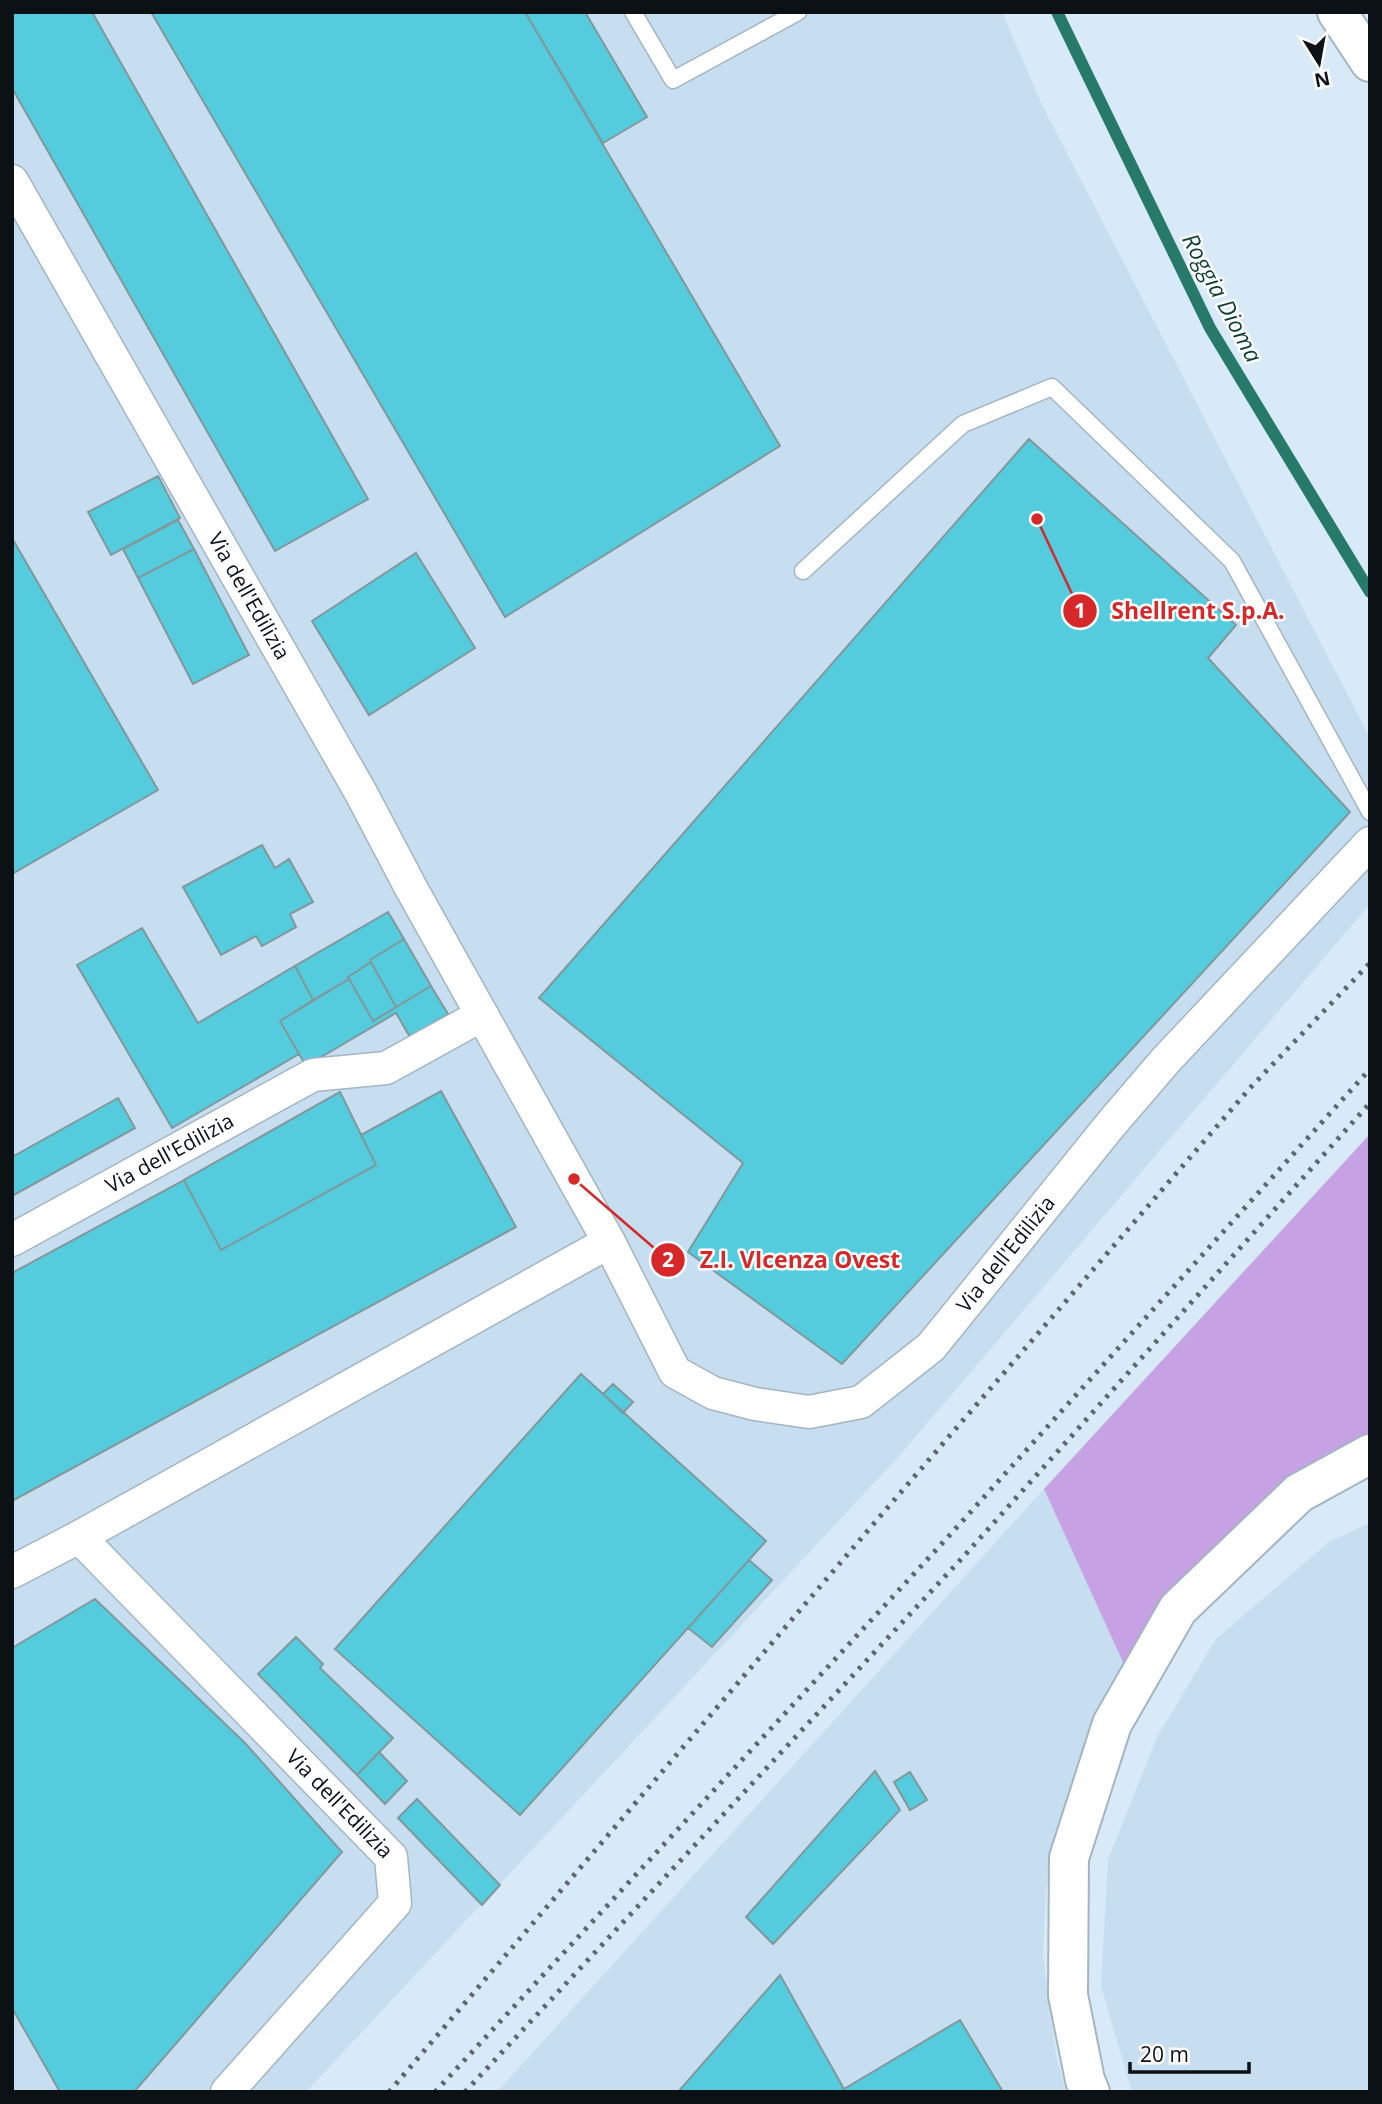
<svg xmlns="http://www.w3.org/2000/svg" width="1382" height="2104" font-family="'Open Sans',sans-serif">
	<rect width="100%" height="100%" fill="#d8e9f7"/>
	<path fill="#c7def1" d="M 12,12 L 1002,12 L 1042,105 L 1370,738 L 1370,904 L 901,1454 L 306,2092 L 12,2092 Z
		M 1044,1489 L 1127,1671 L 1066,1805 L 1046,1887 L 1043,1956 L 1056,2056 L 1066,2092 L 497,2092 Z
		M 1370,1523 L 1370,2092 L 1132,2092 L 1101,1986 L 1108,1860 L 1157,1737 L 1216,1639 L 1329,1542 Z"/>
	<path fill="#c6a2e5" d="M 1370,1134 L 1370,1440 L 1127,1671 L 1044,1489 Z"/>
	<g fill="none" stroke-linecap="round" stroke-linejoin="round">
		<path stroke="#277a6a" stroke-width="12" d="M 1057,12 L 1210,328 L 1370,592"/>
	</g>
	<path fill="#54ccde" stroke="#81989b" stroke-width="2" d="M 12,12 L 92,12 L 368,499 L 275,551 L 12,88 Z
		M 151,12 L 525,12 L 780,446 L 505,617 Z
		M 525,12 L 585,12 L 647,117 L 603,143 Z
		M 1029,439 L 1236,625 L 1208,658 L 1350,812 L 842,1364 L 688,1252 L 743,1163 L 539,998 Z
		M 158,476 L 180,518 L 111,555 L 88,512 Z
		M 178,520 L 194,549 L 138,578 L 123,549 Z
		M 12,538 L 158,790 L 12,874 Z
		M 194,549 L 249,655 L 193,684 L 138,578 Z
		M 416,553 L 475,648 L 369,715 L 312,621 Z
		M 262,845 L 275,868 L 289,859 L 313,902 L 290,914 L 296,927 L 262,946 L 256,936 L 221,955 L 183,887 Z
		M 388,912 L 404,939 L 370,960 L 371,962 L 348,977 L 349,979 L 313,1000 L 295,966 Z
		M 142,928 L 198,1023 L 295,966 L 313,1000 L 280,1021 L 299,1054 L 172,1128 L 77,965 Z
		M 404,939 L 431,986 L 396,1007 L 370,960 Z
		M 371,962 L 396,1007 L 373,1021 L 348,977 Z
		M 349,979 L 373,1021 L 431,986 L 448,1014 L 410,1037 L 396,1013 L 306,1066 L 280,1021 Z
		M 441,1091 L 516,1227 L 12,1501 L 12,1273 L 184,1180 L 221,1250 L 376,1165 L 361,1135 Z
		M 340,1092 L 376,1165 L 221,1250 L 184,1180 Z
		M 118,1098 L 135,1128 L 12,1196 L 12,1157 Z
		M 581,1374 L 766,1541 L 520,1815 L 335,1649 Z
		M 613,1384 L 633,1402 L 623,1413 L 603,1394 Z
		M 749,1560 L 772,1580 L 712,1647 L 688,1628 Z
		M 95,1599 L 245,1743 L 342,1852 L 134,2092 L 60,2092 L 12,2008 L 12,1648 Z
		M 296,1637 L 323,1664 L 320,1668 L 393,1738 L 357,1775 L 258,1674 Z
		M 379,1752 L 407,1781 L 385,1804 L 357,1775 Z
		M 875,1771 L 900,1810 L 773,1944 L 746,1917 Z
		M 910,1772 L 927,1800 L 910,1810 L 894,1782 Z
		M 417,1799 L 500,1885 L 482,1905 L 398,1818 Z
		M 780,1975 L 844,2089 L 840,2092 L 678,2092 Z
		M 960,2020 L 1003,2092 L 840,2092 L 844,2089 Z"/>
	<g fill="none" stroke-linecap="round" stroke-linejoin="round">
		<g stroke="#a4b5c2" stroke-width="19">
			<path id="lane" d="M 633,12 L 673,80 L 798,12
				M 803,571 L 963,424 L 1052,387 L 1232,561 L 1370,812"/>
		</g>
		<g stroke="#a4b5c2" stroke-width="35">
			<g id="street">
				<path id="s1" d="M 12,181 L 361,793 L 411,888 L 609,1242 L 675,1372 L 713,1393 L 755,1404 L 809,1412 L 861,1402 L 931,1347 L 1112,1123 L 1166,1060 L 1370,843"/>
				<path id="s2" d="M 12,1240 L 313,1075 L 386,1068 L 482,1015"/>
				<path id="s3" d="M 79,1537 L 391,1857 L 395,1903 L 227,2092"/>
				<path d="M 12,1572 L 79,1537 L 609,1242"/>
			</g>
		</g>
		<g stroke="#a4b5c2" stroke-width="42">
			<path id="highway" d="M 1337,12 L 1370,62
				M 1090,2092 L 1085,2080 L 1068,1995 L 1069,1858 L 1112,1724 L 1178,1609 L 1299,1493 L 1370,1454"/>
		</g>
		<use href="#lane" stroke="#fff" stroke-width="16"/>
		<use href="#street" stroke="#fff" stroke-width="32"/>
		<use href="#highway" stroke="#fff" stroke-width="38"/>
		<path stroke="#5d676f" stroke-width="5" stroke-dasharray="3.5 7" stroke-linecap="butt" d="M 389,2092 L 870,1528 L 1250,1088 L 1370,963
			M 435,2092 L 948,1537 L 1370,1069
			M 465,2092 L 964,1556 L 1370,1103"/>
	</g>
	<g text-anchor="middle" stroke-width="5" stroke-linejoin="round" paint-order="stroke">
		<g font-size="21" fill="#0c1116" stroke="#fff">
			<text dy="7" stroke="none"><textPath href="#s1" startOffset="478">Via dell'Edilizia</textPath></text>
			<text dy="7" stroke="none"><textPath href="#s2" startOffset="180">Via dell'Edilizia</textPath></text>
			<text dy="7" stroke="none"><textPath href="#s1" startOffset="1766">Via dell'Edilizia</textPath></text>
			<text dy="7" stroke="none"><textPath href="#s3" startOffset="373">Via dell'Edilizia</textPath></text>
		</g>
		<g font-size="23" font-style="italic" fill="#0c3f34" stroke="#fff">
			<text transform="translate(1222 298) rotate(62)" y="8">Roggia Dioma</text>
		</g>
	</g>
	<path fill="none" stroke="#d62828" stroke-width="2.5" d="M1037 519L1080 611M574 1179L668 1260"/>
	<g fill="#d62828" stroke="#fff" stroke-width="2.5">
		<circle cx="1037" cy="519" r="7"/>
		<circle cx="574" cy="1179" r="7"/>
		<circle cx="1080" cy="611" r="18"/>
		<circle cx="668" cy="1260" r="18"/>
	</g>
	<g font-size="21" text-anchor="middle" font-weight="bold" fill="#fff">
		<text x="1080" y="618">1</text>
		<text x="668" y="1267">2</text>
	</g>
	<g font-size="23" text-anchor="middle" font-weight="bold" fill="#d62828" stroke="#fff" stroke-width="5" stroke-linejoin="round" paint-order="stroke">
		<text x="1198" y="619">Shellrent S.p.A.</text>
		<text x="800" y="1268">Z.I. VIcenza Ovest</text>
	</g>
	<rect width="1382" height="2104" fill="none" stroke="#0c1116" stroke-width="28"/>
	<g transform="translate(1319 63) rotate(169)" stroke="#ffffff" stroke-width="5" paint-order="stroke">
	<path d="M0-5L12 26L0 18L-12 26Z" fill="#0c1116"/>
	<text y="-10" font-size="19" font-weight="bold" text-anchor="middle" fill="#0c1116">N</text>
	</g>
	<path d="M1130 2062v10h119v-10" fill="none" stroke="#0c1116" stroke-width="3.5"/>
	<text x="1140" y="2062" font-size="21" fill="#0c1116" stroke="#ffffff" stroke-width="5" paint-order="stroke">20 m</text>
</svg>
